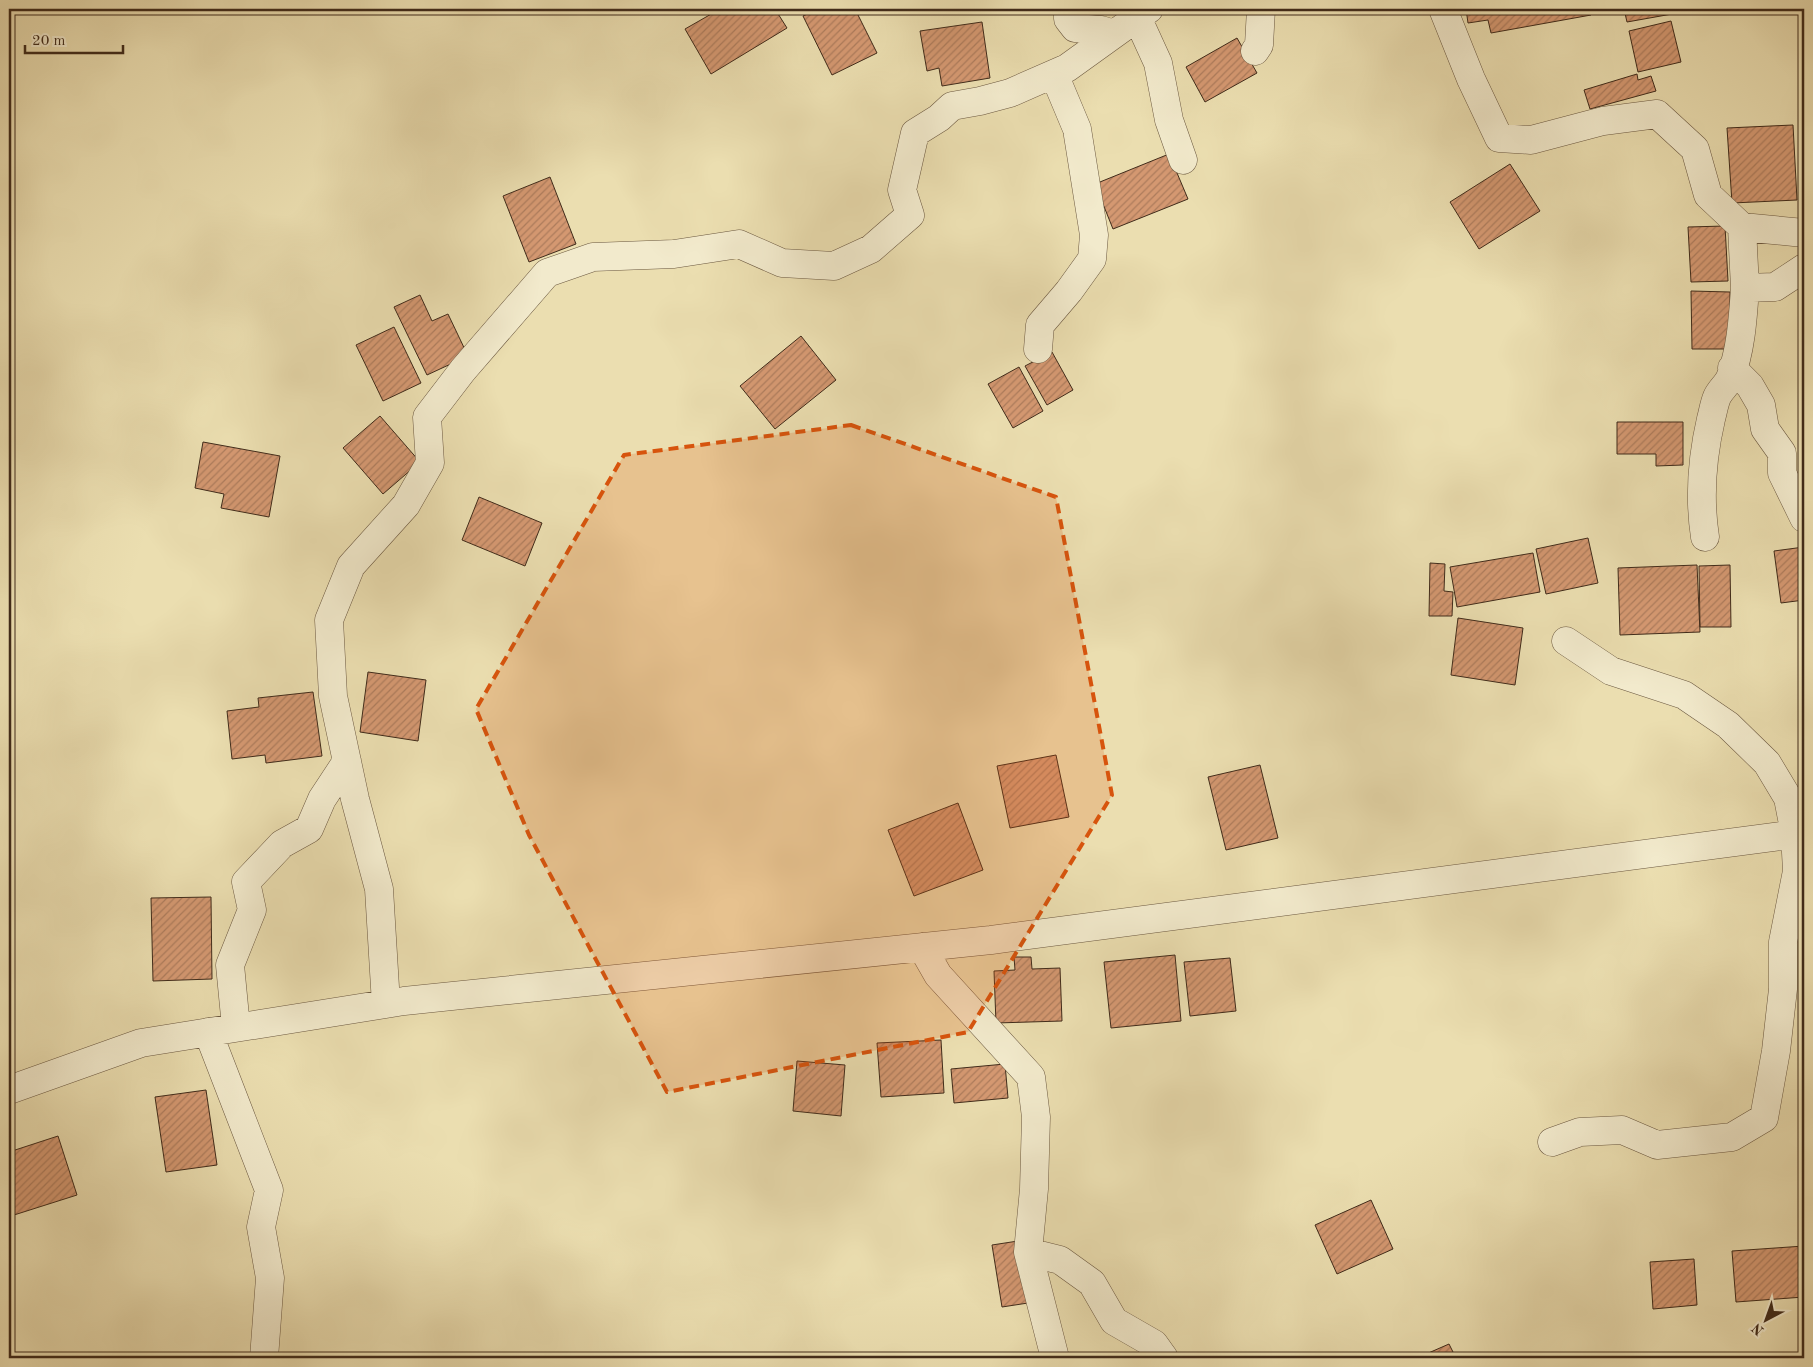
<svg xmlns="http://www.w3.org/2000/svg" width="1813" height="1367" font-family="'Old Standard TT',serif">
	<defs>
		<pattern id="building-hatch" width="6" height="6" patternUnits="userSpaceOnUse" patternTransform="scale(1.25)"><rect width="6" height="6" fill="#d49871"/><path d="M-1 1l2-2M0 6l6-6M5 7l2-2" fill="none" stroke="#ad7c5c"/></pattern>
	</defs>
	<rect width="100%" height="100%" fill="#ebdeb0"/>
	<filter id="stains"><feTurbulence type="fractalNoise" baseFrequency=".004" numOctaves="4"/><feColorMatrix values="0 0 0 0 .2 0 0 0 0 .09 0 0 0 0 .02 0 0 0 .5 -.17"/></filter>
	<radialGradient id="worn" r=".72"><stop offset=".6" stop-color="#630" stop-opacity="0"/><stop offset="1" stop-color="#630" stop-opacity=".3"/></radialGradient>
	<path fill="url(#building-hatch)" stroke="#402b1a" d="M 720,9 L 775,9 L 787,28 L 711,74 L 685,29 Z
		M 818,9 L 855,9 L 877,53 L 832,75 L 803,16 Z
		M 1466,9 L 1591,9 L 1591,15 L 1491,33 L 1488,20 L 1468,23 Z
		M 1624,9 L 1671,9 L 1672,14 L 1627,22 Z
		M 1671,21 L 1681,62 L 1638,72 L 1629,31 Z
		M 982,22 L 990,78 L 942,86 L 939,68 L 927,71 L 920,31 Z
		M 1237,38 L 1257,73 L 1205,102 L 1186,67 Z
		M 1637,74 L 1638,80 L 1651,76 L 1656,91 L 1590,109 L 1584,90 Z
		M 1793,125 L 1797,200 L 1732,203 L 1727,128 Z
		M 1169,154 L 1188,199 L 1113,229 L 1095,184 Z
		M 1510,164 L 1540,211 L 1479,249 L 1450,202 Z
		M 550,177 L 576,244 L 529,262 L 503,196 Z
		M 1725,226 L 1728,281 L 1691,282 L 1688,227 Z
		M 1691,291 L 1730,292 L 1730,349 L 1692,349 Z
		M 420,295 L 432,321 L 448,314 L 468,356 L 427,375 L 394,307 Z
		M 394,327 L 421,383 L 383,401 L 356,345 Z
		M 801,336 L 836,380 L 775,429 L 740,386 Z
		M 1052,352 L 1073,390 L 1047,405 L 1025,366 Z
		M 1019,367 L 1043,411 L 1013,428 L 988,384 Z
		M 380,416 L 420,462 L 383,494 L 343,448 Z
		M 1617,422 L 1683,422 L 1683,465 L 1656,466 L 1656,454 L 1617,454 Z
		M 203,442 L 280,456 L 269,517 L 221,508 L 224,494 L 195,488 Z
		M 479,497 L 542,523 L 525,566 L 462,540 Z
		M 1588,538 L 1598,583 L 1546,594 L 1536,549 Z
		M 1804,547 L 1804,600 L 1781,603 L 1774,551 Z
		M 1533,553 L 1540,592 L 1457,607 L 1450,567 Z
		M 1430,563 L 1445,564 L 1444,591 L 1453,592 L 1452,616 L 1429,616 Z
		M 1697,565 L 1700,632 L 1620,635 L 1618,568 Z
		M 1730,565 L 1731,627 L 1700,627 L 1699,566 Z
		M 1458,618 L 1523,628 L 1515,685 L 1451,675 Z
		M 368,672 L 426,680 L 418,741 L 360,732 Z
		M 313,692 L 322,756 L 266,763 L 265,755 L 232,759 L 227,711 L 259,707 L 258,698 Z
		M 1056,755 L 1069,817 L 1010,828 L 997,766 Z
		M 1260,765 L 1278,838 L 1226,850 L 1208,777 Z
		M 958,803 L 983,870 L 914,896 L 888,830 Z
		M 211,897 L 212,979 L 153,981 L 151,898 Z
		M 1175,955 L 1181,1021 L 1111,1028 L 1104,962 Z
		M 1014,957 L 1031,957 L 1032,969 L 1060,968 L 1062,1021 L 996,1023 L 994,971 L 1015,970 Z
		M 1230,958 L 1236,1011 L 1190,1016 L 1184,962 Z
		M 941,1040 L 944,1093 L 881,1097 L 877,1043 Z
		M 797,1061 L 845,1065 L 841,1116 L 793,1111 Z
		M 1005,1064 L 1008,1098 L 954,1103 L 951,1069 Z
		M 206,1090 L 217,1165 L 166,1172 L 155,1097 Z
		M 58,1136 L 77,1195 L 14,1215 L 9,1199 L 9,1152 Z
		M 1371,1200 L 1393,1249 L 1337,1274 L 1315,1225 Z
		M 1018,1241 L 1028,1303 L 1002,1307 L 992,1245 Z
		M 1804,1246 L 1804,1297 L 1736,1302 L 1732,1251 Z
		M 1694,1259 L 1697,1305 L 1653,1309 L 1650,1262 Z
		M 1449,1344 L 1456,1358 L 1417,1358 Z"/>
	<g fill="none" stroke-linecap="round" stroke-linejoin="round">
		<g stroke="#6b5840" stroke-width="29">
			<path id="minor" d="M 1068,9 L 1068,19 L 1075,28 L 1101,30 L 1114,34
				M 1443,9 L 1471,79 L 1499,138 L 1531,140 L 1603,121 L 1657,114 L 1695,149 L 1708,195 L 1742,227 L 1745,288
				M 1137,17 L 1158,63 L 1169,120 L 1183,160
				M 1255,51 L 1259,45 L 1261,9
				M 1742,227 L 1804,233
				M 1038,349 L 1040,325 L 1069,291 L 1092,259 L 1094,235 L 1077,129 L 1054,74
				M 1732,368 L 1750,386 L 1761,405 L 1765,429 L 1782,453 L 1782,473 L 1804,518
				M 1705,537 C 1699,498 1702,458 1711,419 C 1713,412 1714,404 1717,397 C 1720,390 1727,385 1730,378 C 1741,351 1743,317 1745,288 L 1775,287 L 1804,268
				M 922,947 L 938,975 L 1031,1077 L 1036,1117 L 1034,1189 L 1028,1252 L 1055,1358
				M 386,1004 L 379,889 L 355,799 L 333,696 L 329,620 L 351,566 L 406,505 L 430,463 L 427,417 L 463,370 L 547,273 L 593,257 L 674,254 L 739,244 L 782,263 L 834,266 L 871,249 L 910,215 L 902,190 L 915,133 L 939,118 L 952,106 L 980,101 L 1010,93 L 1067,68 L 1149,9
				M 236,1027 L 230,965 L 252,910 L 246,882 L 282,844 L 309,829 L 322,799 L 347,761
				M 208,1032 L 269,1190 L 261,1227 L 270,1278 L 264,1358
				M 9,1090 L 141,1043 L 404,1001 L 991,940 L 1804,833
				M 1552,1142 L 1580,1132 L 1622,1130 L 1657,1145 L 1732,1137 L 1764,1118 L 1776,1051 L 1783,989 L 1783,942 L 1797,871 L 1795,834 L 1788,798 L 1767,763 L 1728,725 L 1684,695 L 1611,671 L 1566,641
				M 1028,1252 L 1060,1260 L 1092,1283 L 1114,1321 L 1154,1344 L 1164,1358"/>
		</g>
		<use href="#minor" stroke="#f2eacc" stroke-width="28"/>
	</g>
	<path fill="#d7540d" fill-opacity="0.2" stroke="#d7540d" stroke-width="4" stroke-dasharray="10 6" stroke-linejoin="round" d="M 851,425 L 1056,497 L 1112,795 L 968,1032 L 667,1092 L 529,835 L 476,709 L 624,455 Z"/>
	<rect width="1813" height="1367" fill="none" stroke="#ebdeb0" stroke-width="30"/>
	<rect x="10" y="10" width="1793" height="1347" fill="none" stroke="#402b1a" stroke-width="2.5"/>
	<rect x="15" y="15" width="1783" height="1337" fill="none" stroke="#402b1a"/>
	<g transform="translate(1766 1320) rotate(221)" stroke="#f2eacc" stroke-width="4" paint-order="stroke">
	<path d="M0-4L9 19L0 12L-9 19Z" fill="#402b1a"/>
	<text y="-8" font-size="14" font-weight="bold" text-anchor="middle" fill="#402b1a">N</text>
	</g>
	<path d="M25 45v8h98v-8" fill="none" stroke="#402b1a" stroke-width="2.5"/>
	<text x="32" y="45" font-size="15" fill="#402b1a" stroke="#f2eacc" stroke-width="4" paint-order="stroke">20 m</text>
	<rect width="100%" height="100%" filter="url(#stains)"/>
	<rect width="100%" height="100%" fill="url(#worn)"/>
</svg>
